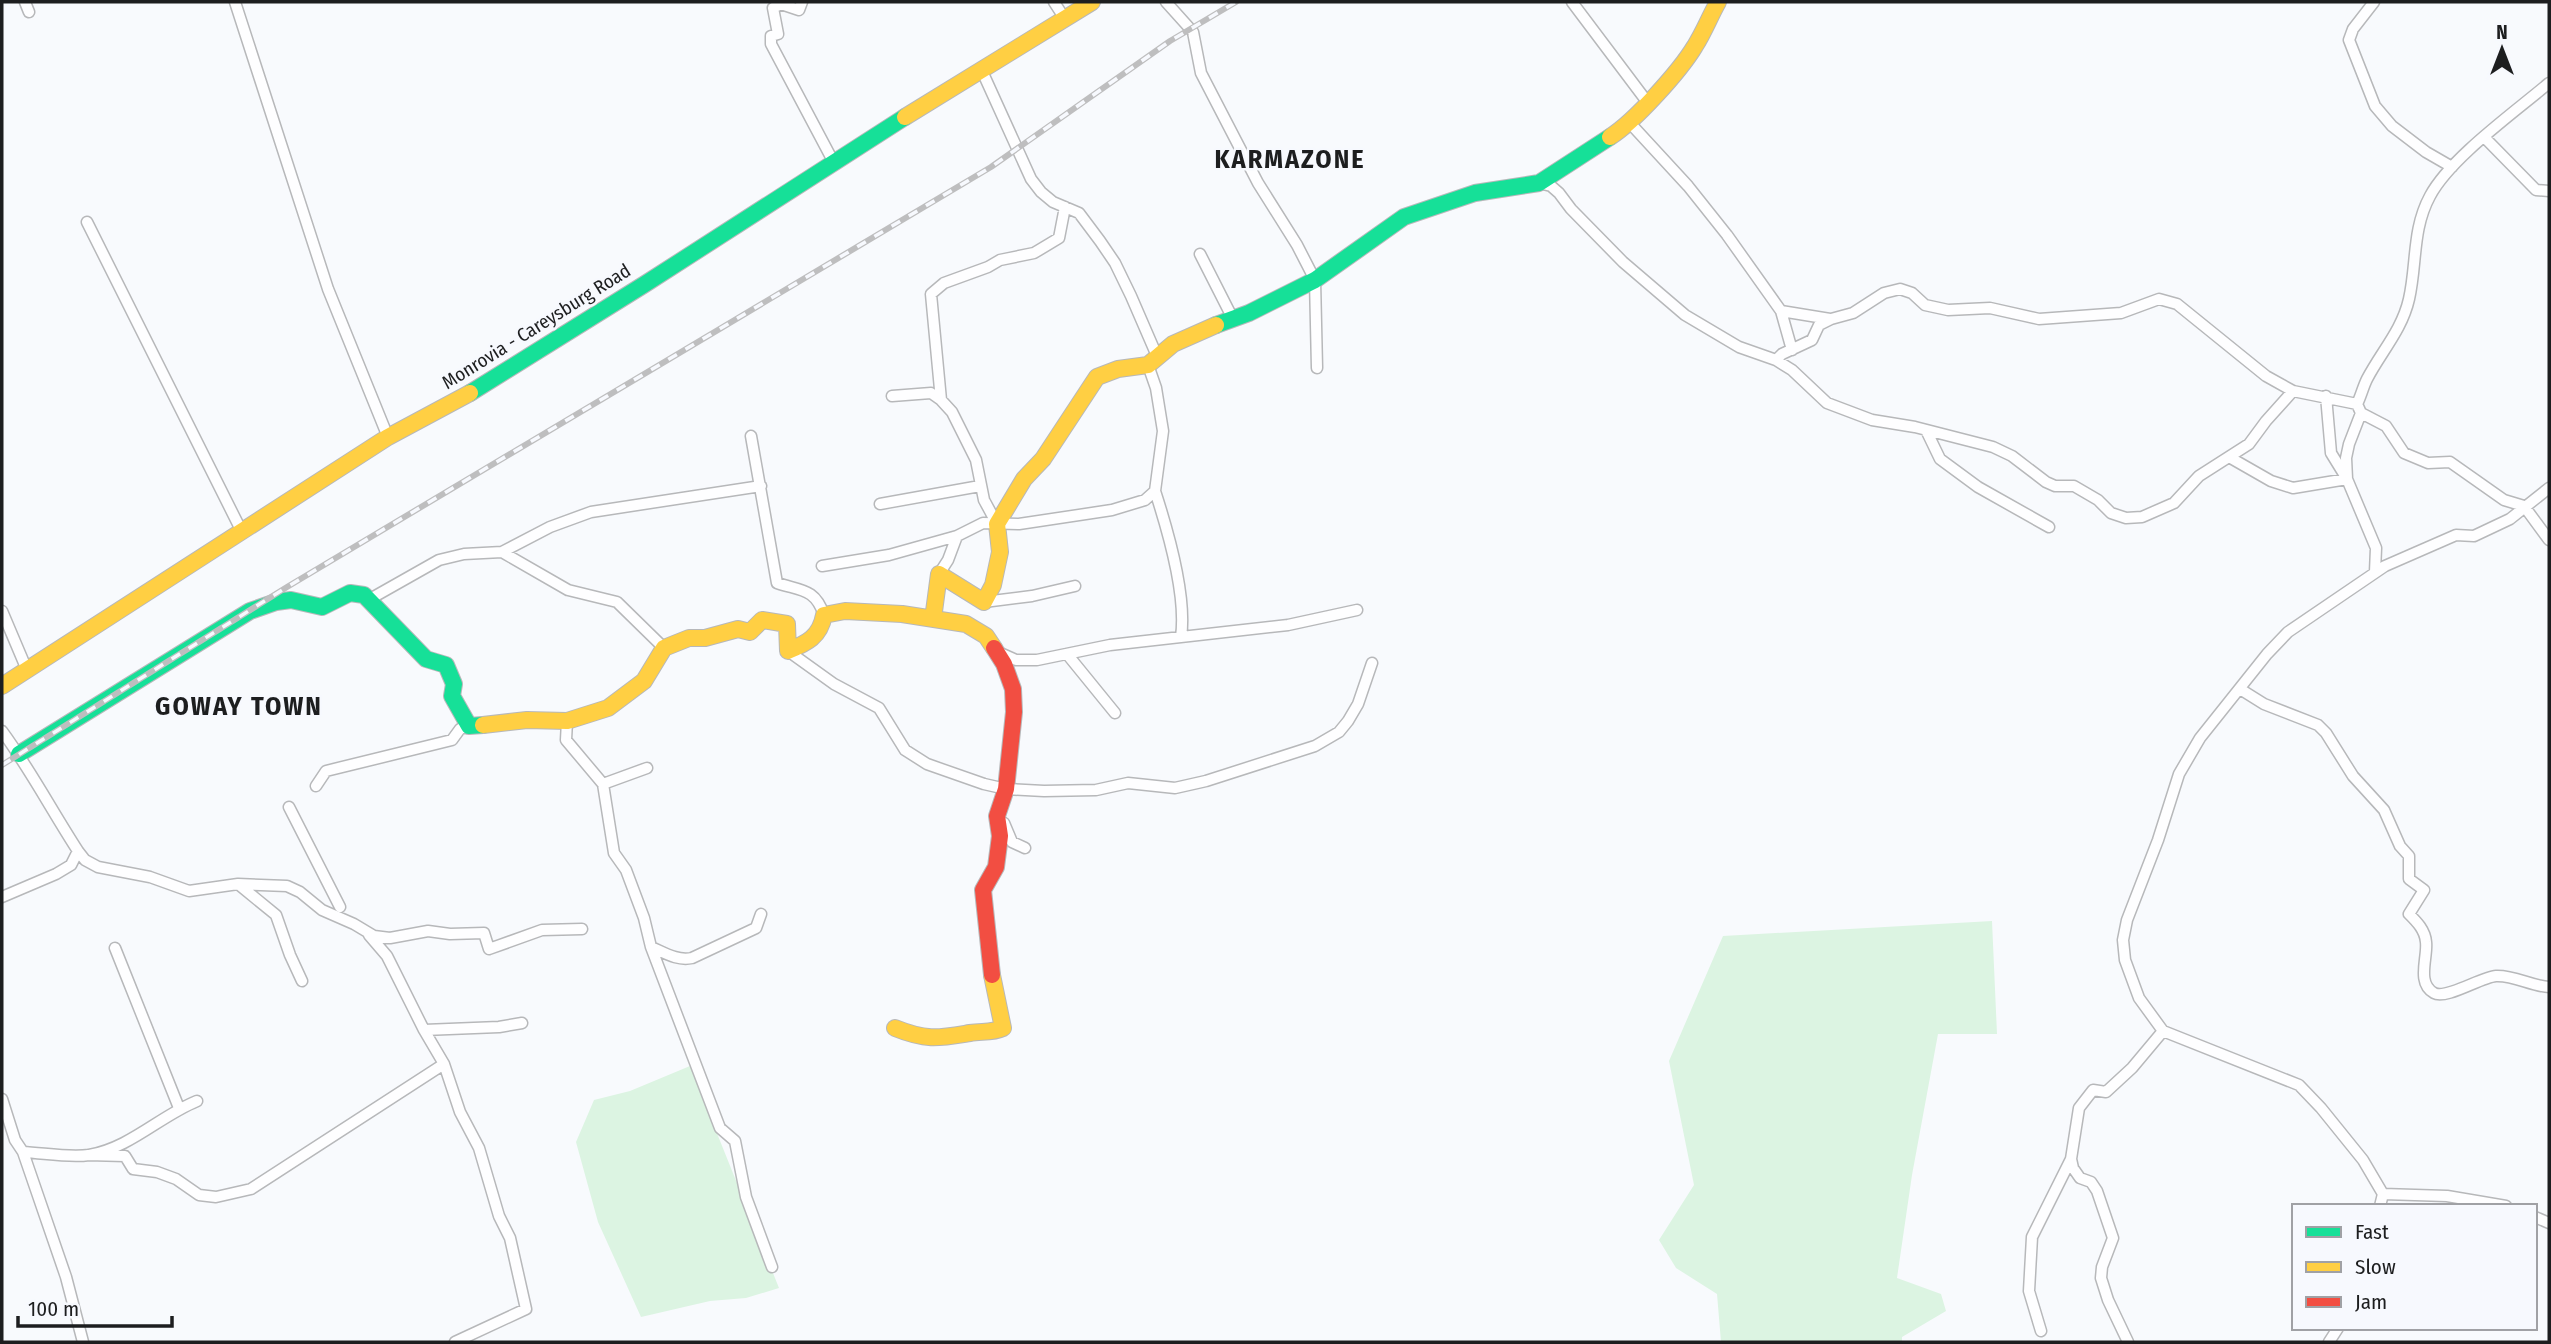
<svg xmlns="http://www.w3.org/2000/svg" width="2551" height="1344" font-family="'Fira Sans Condensed',sans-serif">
	<rect width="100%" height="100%" fill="#f8fafd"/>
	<path fill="#dcf4e2" d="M 1992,921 L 1997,1034 L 1938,1034 L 1912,1175 L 1897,1278 L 1941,1294 L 1946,1311 L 1902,1337 L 1902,1342 L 1721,1342 L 1717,1294 L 1676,1268 L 1659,1240 L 1694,1185 L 1669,1061 L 1723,936 Z
		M 690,1066 L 779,1288 L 746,1298 L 710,1301 L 641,1317 L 598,1222 L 576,1142 L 594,1100 L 630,1091 Z"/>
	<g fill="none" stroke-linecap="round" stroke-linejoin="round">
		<g stroke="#b7b8ba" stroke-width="13">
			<path id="street" d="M 25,2 L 29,12
				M 235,2 L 328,289 L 388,437
				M 802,2 L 799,10 L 781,4 L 773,8 L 778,34 L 771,36 L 771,44 L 833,161
				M 1054,2 L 1065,19
				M 1166,2 L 1193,32 L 1201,73 L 1258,183 L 1297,245 L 1315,280 L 1317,368
				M 1572,2 L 1648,103
				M 2374,2 L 2353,29 L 2349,40 L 2375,106 L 2392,126 L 2426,152 L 2452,167
				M 982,71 L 1031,179 L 1041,192 L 1053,202 L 1079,213 L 1100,241 L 1115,263 L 1131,296 L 1157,356
				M 1629,122 L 1688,186 L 1727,235 L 1781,311 L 1792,350
				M 2485,138 L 2536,190 L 2549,191
				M 1539,183 L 1551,186 L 1559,193 L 1571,209 L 1623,262 L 1685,315 L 1739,347 L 1776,360 L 1792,370 L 1827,403 L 1872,420 L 1915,427 L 1993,447 L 2012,456 L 2046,482 L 2055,486 L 2074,486 L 2098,500 L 2111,513 L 2126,518 L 2142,517 L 2174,503 L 2199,476 L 2249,444 L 2266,421 L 2293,391 L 2357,404
				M 87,222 L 242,532
				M 1200,254 L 1232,317
				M 1781,311 L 1830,319
				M 1776,360 L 1782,354 L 1812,340 L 1819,325 L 1831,319 L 1853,313 L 1884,293 L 1900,289 L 1912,293 L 1925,305 L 1948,310 L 1990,308 L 2039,319 L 2121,313 L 2159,299 L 2177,304 L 2266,376 L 2293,391
				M 892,396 L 931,393 L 941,400 L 952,412 L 976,460 L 984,500 L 997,524
				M 941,400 L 931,294 L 944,283 L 988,267 L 1000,260 L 1034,253 L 1059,238 L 1065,207
				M 2361,413 L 2386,426 L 2404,453 L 2428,463 L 2450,462 L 2504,500 L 2524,506 L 2549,540
				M 1926,430 L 1940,459 L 1978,487 L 2049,527
				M 751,436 L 777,583 C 801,591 815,588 824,615
				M 2229,457 L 2271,481 L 2293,488 L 2347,479 L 2331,453 L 2326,396
				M 1155,491 C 1168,531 1187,596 1181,637
				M 880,504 L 980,486
				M 502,552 L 568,590 L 617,602 L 664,648
				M 822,566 L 889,555 L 957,536
				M 2375,572 L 2376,548 L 2347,479 L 2346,458 L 2349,444 L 2361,413 L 2357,404 C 2361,396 2363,387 2367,379 C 2381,352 2402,330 2409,299 C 2417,264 2412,229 2430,196 C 2450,158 2515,112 2549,83
				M 939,574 L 948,560 L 957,536 L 983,523 L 1019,524 L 1112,510 L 1145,500 L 1155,491 L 1163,431 L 1156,388 L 1148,365
				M 370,599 L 439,560 L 464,554 L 502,552 L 550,527 L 591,512 L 761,486
				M 984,602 L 1032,596 L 1075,586
				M 2,611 L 27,670
				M 788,651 L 834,684 L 879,708 L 905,750 L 927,764 L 984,784 L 1006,789 L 1044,791 L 1096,790 L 1128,783 L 1175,788 L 1206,781 L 1315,746 L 1339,732 L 1348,721 L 1358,704 L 1372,663
				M 998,652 L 1016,660 L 1037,660 L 1110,645 L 1288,625 L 1357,610
				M 1067,654 L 1115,713
				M 2240,689 L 2264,704 L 2318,725 L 2326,733 L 2353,776 L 2384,810 L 2400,846 L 2409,856 L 2409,879 L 2424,890 L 2409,914 C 2417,922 2425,930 2426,942 C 2428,957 2416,983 2434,993 C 2446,1000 2481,977 2496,976 C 2514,975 2531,986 2549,987
				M 567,721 L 566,740 L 603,784 L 614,853 L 626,870 L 644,918 L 651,947 L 720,1128 L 735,1141 L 746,1197 L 772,1267
				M 2,731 C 30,769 52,811 78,851 L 85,860 L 98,867 L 150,877 L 189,891 L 238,884 L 287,886 L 300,892 L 322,910 L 354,924 L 374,936 L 390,938 L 428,931 L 450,934 L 484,933 L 489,949 L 542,930 L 582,929
				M 603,784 L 647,768
				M 316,786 L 326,771 L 452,740 L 460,729 L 469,726
				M 289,807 L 340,907
				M 1004,823 L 1012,842 L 1025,848
				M 238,884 L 276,915 L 290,955 L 302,981
				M 2,897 L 56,874 L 71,865 L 78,851
				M 369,935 L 387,956 L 424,1030 L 444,1064 L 460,1112 L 479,1148 L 499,1216 L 510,1238 L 526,1309 L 455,1342
				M 651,947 C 665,953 677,961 692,958 L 756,928 L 761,914
				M 115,948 L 179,1108
				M 424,1030 L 499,1027 L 522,1023
				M 2,1099 L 15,1140 L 23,1152 L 66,1277 L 83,1342
				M 23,1152 C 44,1153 69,1158 89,1155 C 130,1148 160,1116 197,1101
				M 88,1155 L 125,1156 L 133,1169 L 157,1172 L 176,1179 L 199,1195 L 216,1197 L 251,1189 L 444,1064
				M 2383,1194 L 2447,1196 L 2506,1206
				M 2380,1206 L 2383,1194 L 2363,1160 L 2321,1108 L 2299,1085 L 2163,1031 L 2139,998 L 2125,960 L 2123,940 L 2127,920 L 2158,840 L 2179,774 L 2200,738 L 2267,654 L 2288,632 L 2385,566 L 2456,535 L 2474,536 L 2510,519 L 2549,488
				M 2535,1217 L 2549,1223
				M 2041,1331 L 2029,1291 L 2032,1237 L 2071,1159
				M 2128,1342 L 2108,1300 L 2101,1278 L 2102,1267 L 2113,1238 L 2097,1191 L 2091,1182 L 2080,1178 L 2073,1168 L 2071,1159 L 2079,1108 L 2093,1090 L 2106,1092 L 2132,1068 L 2163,1031
				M 2329,1342 L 2338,1328"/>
		</g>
		<g stroke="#b7b8ba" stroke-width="18">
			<path id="fast" d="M 1216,325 L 1249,313 L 1315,280 L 1404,217 L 1475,193 L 1539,183 L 1610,137
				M 470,393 L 645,284 L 905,117
				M 19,754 L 250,611 L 276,602 L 291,600 L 322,607 L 350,593 L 364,595 L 426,659 L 446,665 L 454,684 L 452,696 L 469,726 L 483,725"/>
		</g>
		<g stroke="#b7b8ba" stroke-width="18">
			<path id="slow" d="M 905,117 L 1092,2
				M 1610,137 C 1635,121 1680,71 1695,46 C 1704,32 1710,16 1718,2
				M 933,619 L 939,574 L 984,602 L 993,585 L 1000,552 L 997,524 L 1024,479 L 1043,459 L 1097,377 L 1118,369 L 1148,365 L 1173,344 L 1216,325
				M 2,686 L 388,437 L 470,393
				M 483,725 L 527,720 L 567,721 L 608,708 L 644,681 L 664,648 L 689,638 L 705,638 L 738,629 L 750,632 L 762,620 L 787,624 L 788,651 C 807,643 820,637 824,615 L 845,611 L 902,614 L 966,624 L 986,636 L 994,648
				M 895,1028 C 927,1041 939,1038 970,1033 C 982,1031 992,1033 1003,1028 L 992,975"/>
		</g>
		<g stroke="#b7b8ba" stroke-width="18">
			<path id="jam" d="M 992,975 L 983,890 L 996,867 L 1000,836 L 997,816 L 1006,789 L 1014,712 L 1013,689 L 1004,664 L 994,648"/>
		</g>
		<use href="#street" stroke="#fefeff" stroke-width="10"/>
		<use href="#fast" stroke="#16e098" stroke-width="16"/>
		<use href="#slow" stroke="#ffcf43" stroke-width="16"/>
		<use href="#jam" stroke="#f24e42" stroke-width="16"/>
		<g stroke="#bebebf" stroke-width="6">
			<path id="rail" d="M 2,765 L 287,587 L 991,167 L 1170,41 L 1236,2"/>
		</g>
		<use href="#rail" stroke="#f7f9fe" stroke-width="3.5" stroke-dasharray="10" stroke-linecap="butt"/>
	</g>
	<g text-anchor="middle" stroke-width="5" stroke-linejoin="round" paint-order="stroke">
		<g font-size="19" fill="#1d1e1f" stroke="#f7f9fe">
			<text transform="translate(536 326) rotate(-32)" y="7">Monrovia - Careysburg Road</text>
		</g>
		<g font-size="26" font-weight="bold" letter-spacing="2" fill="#1d1e1f" stroke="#f7f9fe">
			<text x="1290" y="168">KARMAZONE</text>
			<text x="239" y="715">GOWAY TOWN</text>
		</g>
	</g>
	<rect width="2551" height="1344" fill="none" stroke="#1d1e1f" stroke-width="7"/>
	<rect x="2292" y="1204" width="245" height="126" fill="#f7f9fe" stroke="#a0a1a5" stroke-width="2"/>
	<rect x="2306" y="1227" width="35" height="10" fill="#16e098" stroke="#a0a1a5" stroke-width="2"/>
	<text x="2355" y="1239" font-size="21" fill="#1d1e1f">Fast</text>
	<rect x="2306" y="1262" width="35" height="10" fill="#ffcf43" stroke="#a0a1a5" stroke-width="2"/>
	<text x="2355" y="1274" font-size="21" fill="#1d1e1f">Slow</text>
	<rect x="2306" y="1297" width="35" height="10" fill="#f24e42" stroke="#a0a1a5" stroke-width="2"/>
	<text x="2355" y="1309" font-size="21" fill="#1d1e1f">Jam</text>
	<g transform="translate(2502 49)" stroke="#f7f9fe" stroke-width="5" paint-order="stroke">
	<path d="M0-5L12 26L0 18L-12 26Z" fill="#1d1e1f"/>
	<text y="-10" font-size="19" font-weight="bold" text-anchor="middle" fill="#1d1e1f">N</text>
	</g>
	<path d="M18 1316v10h154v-10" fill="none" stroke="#1d1e1f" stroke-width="3.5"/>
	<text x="28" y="1316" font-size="21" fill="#1d1e1f" stroke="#f7f9fe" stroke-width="5" paint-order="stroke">100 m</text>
</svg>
